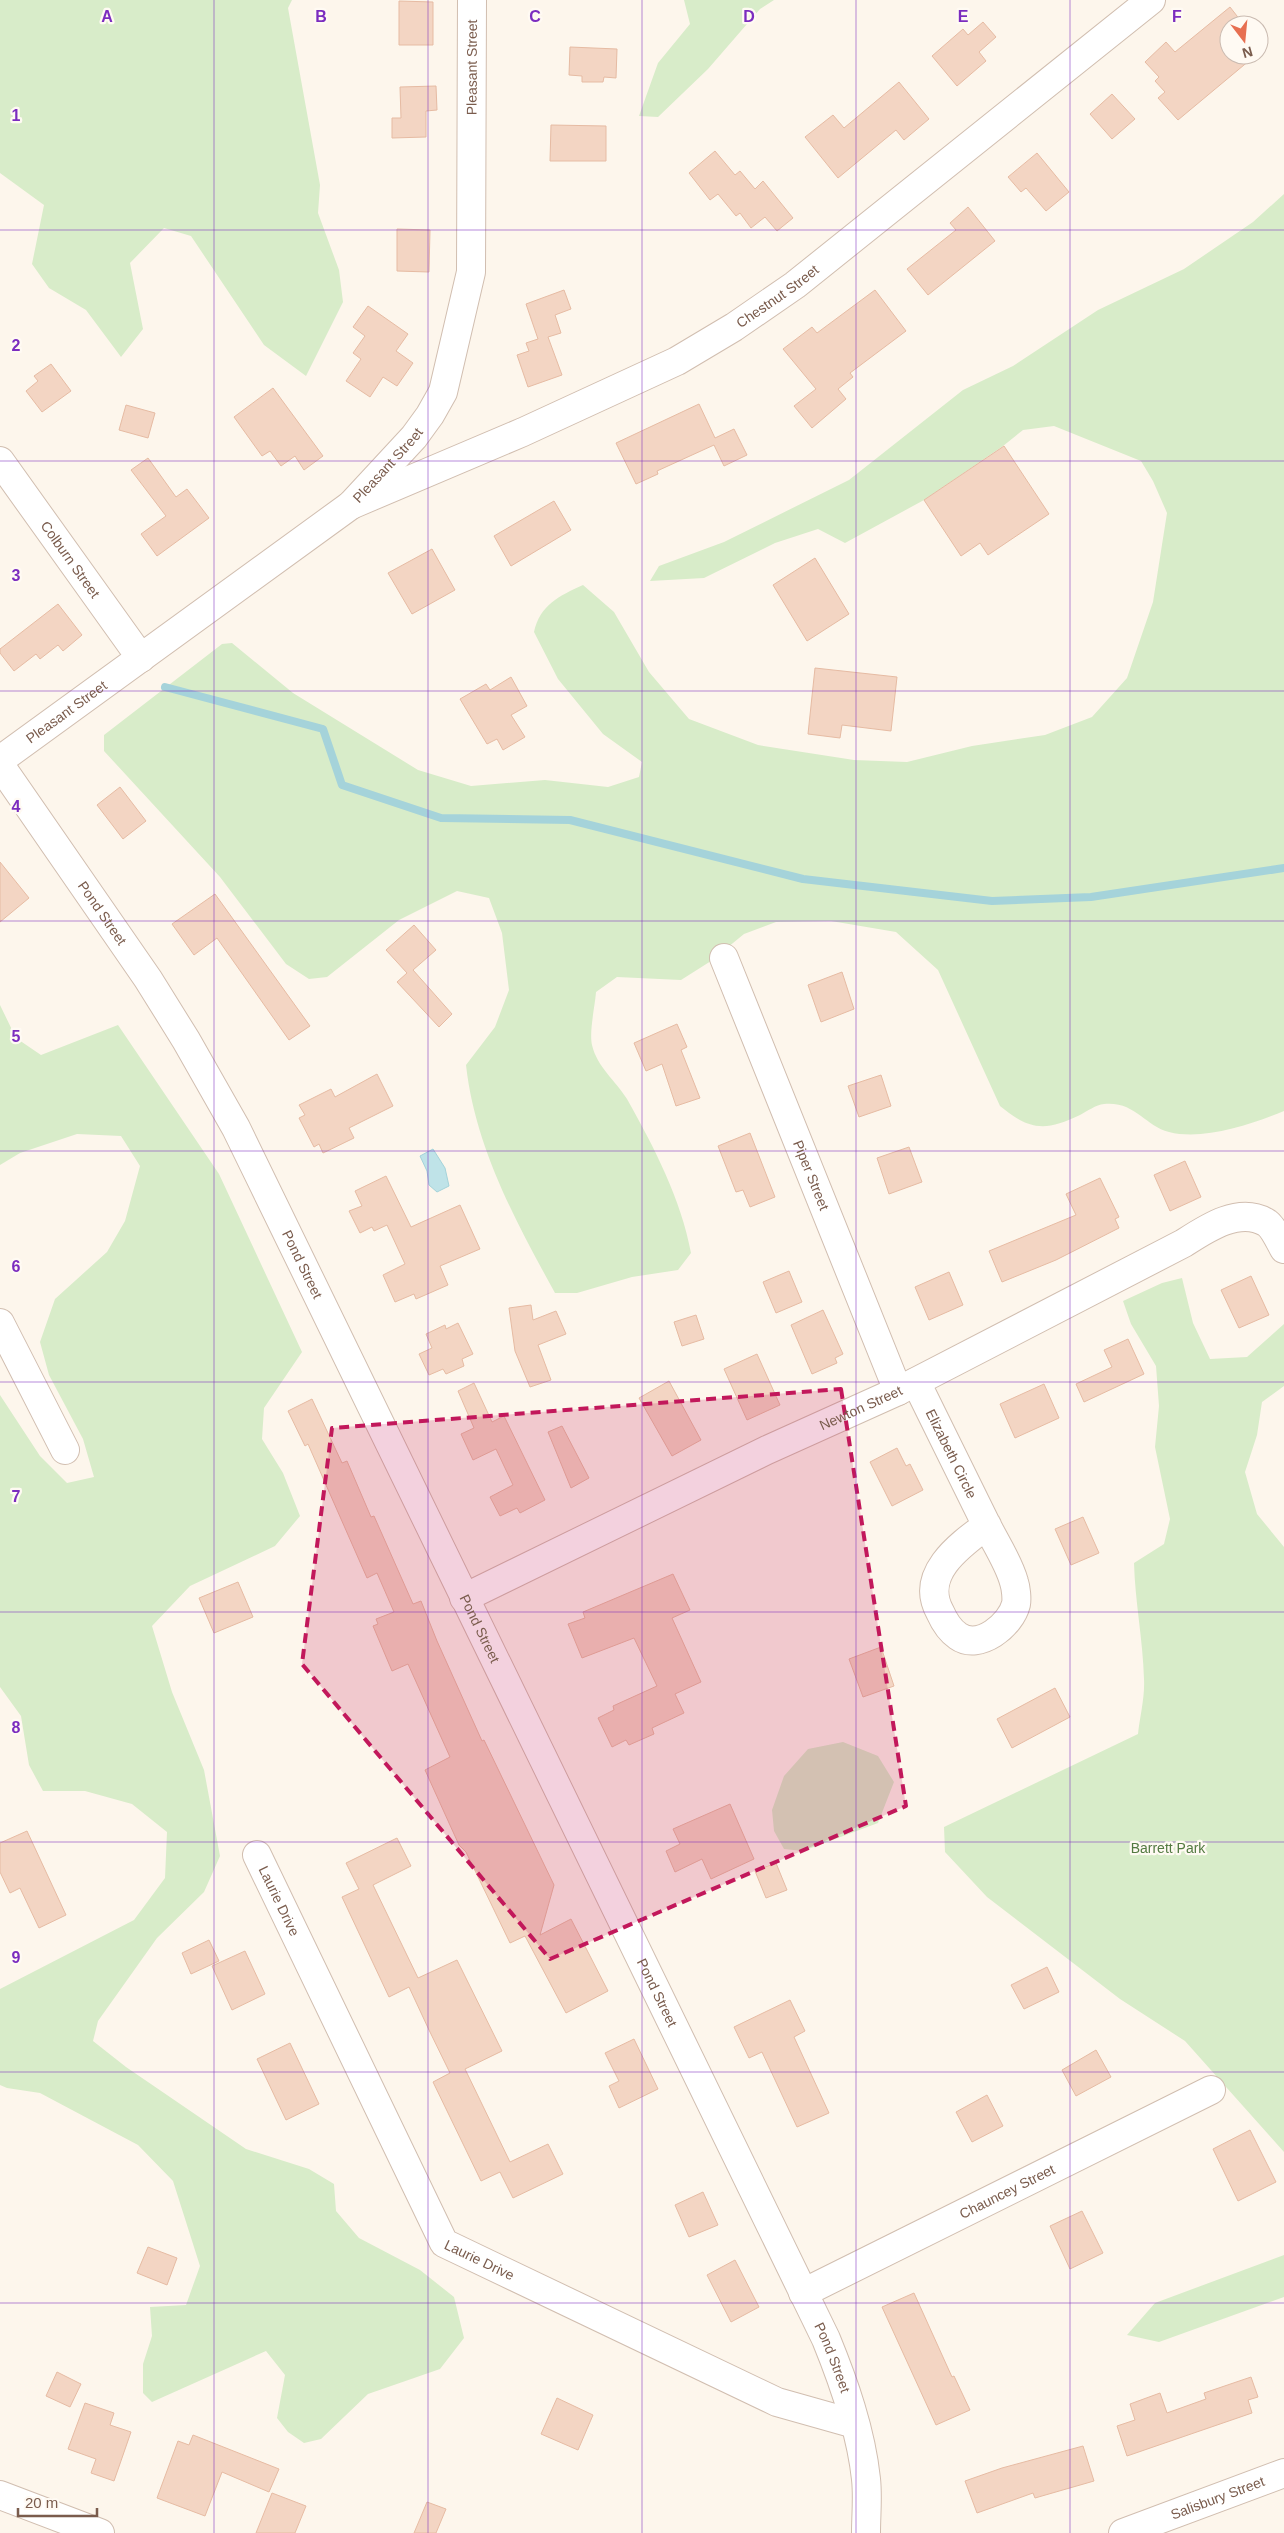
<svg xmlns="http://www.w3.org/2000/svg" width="1284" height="2533" font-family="Helvetica,sans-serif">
	<rect width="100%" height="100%" fill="#fdf6ec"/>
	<path fill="#d8ecc9" d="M 0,0 L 292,0 L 288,8 L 320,185 L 318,213 L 339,270 L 343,302 L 306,376 L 264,345 L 191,236 L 164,228 L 130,263 L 143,329 L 121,357 L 86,310 L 49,288 L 32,264 L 44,205 L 0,173 Z
		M 684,0 L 774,0 L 760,9 L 708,69 L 658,117 L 639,116 L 658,63 L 690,24 Z
		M 1284,194 L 1284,1111 C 1253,1124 1203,1141 1169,1132 C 1145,1126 1135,1101 1104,1104 C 1096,1105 1087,1111 1080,1115 C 1045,1132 1029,1130 1000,1106 L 938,970 L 896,932 L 831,921 L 776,922 L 744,934 L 711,961 L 681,980 L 617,977 L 596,992 C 595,1006 589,1032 592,1045 C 597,1067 616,1081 627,1099 C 654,1147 681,1199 691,1253 L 678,1270 L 632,1277 L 577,1293 L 555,1293 C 516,1222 475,1147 466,1065 L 495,1027 L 509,990 L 502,933 L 489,898 L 457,891 L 399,920 L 327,977 L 309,979 L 286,964 L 220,877 L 104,751 L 104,735 L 222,644 L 232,643 L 293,693 L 418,770 L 471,786 L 545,780 L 608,787 L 639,777 L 642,762 L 603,734 L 558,679 L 534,632 C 540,605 559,596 583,585 L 614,612 L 649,672 L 689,719 L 758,745 L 854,760 L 907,762 L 972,746 L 1045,735 L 1092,717 L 1127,678 L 1153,602 L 1167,513 L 1153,481 L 1141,461 L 1054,426 L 1023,430 L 1003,446 L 924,500 L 845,543 L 818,529 L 775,543 L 704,578 L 650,581 L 659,566 L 724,542 L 849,480 L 963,390 L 1013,366 L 1098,310 L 1184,269 L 1253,222 Z
		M 0,1005 L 16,1038 L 41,1055 L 118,1025 L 219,1174 L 302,1352 L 264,1408 L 262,1439 L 283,1473 L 300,1516 L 275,1546 L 190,1586 L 152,1626 L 172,1692 L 204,1770 L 220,1856 L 204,1892 L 157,1938 L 98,2021 L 93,2041 L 126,2067 L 246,2149 L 309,2169 L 334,2184 L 336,2211 L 359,2238 L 420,2270 L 454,2297 L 464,2338 L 440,2369 L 368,2394 L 321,2439 L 304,2443 L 288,2432 L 277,2418 L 285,2375 L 266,2351 L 152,2402 L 143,2393 L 143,2364 L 152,2336 L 150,2307 L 186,2305 L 200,2266 L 173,2181 L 138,2145 L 40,2093 L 7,2088 L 0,2085 L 0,1989 L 134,1920 L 165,1878 L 167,1832 L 132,1804 L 85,1791 L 43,1791 L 29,1765 L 21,1716 L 0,1687 L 0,1395 L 40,1456 L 67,1483 L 94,1477 L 83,1439 L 49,1375 L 40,1342 L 55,1299 L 107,1252 L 125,1221 L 140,1166 L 121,1136 L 77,1134 L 20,1153 L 0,1165 Z
		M 1182,1278 L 1193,1323 L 1210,1359 L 1247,1357 L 1284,1324 L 1284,1386 L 1262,1402 L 1257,1435 L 1245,1472 L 1257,1514 L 1284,1547 L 1284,2152 L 1185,2041 L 1120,1999 L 987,1897 L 945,1852 L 944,1827 L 1138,1734 C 1140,1716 1145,1697 1144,1679 C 1143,1640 1135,1602 1134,1563 L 1164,1544 L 1170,1519 L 1155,1447 L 1159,1406 L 1156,1366 L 1131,1324 L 1123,1301 L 1162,1283 Z
		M 843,1742 L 878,1756 L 894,1782 L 878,1823 L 803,1851 L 784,1849 L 774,1831 L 772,1810 L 784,1776 L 808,1749 Z
		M 1284,2255 L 1284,2297 L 1159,2342 L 1127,2335 L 1155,2303 Z"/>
	<path fill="#bfe3e8" stroke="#a5d3da" d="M 433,1149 L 445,1168 L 449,1186 L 437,1192 L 429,1185 L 427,1171 L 420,1156 Z"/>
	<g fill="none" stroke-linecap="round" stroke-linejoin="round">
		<path stroke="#a5d3da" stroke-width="8" d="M 165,687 L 323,729 L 342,785 L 441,818 L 570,820 L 803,879 L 992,901 L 1091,897 L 1284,868"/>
	</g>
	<path fill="#f3d5c3" stroke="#e6bba3" d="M 399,1 L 433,2 L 433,45 L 399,45 Z
		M 1230,7 L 1244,25 L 1229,25 L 1229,55 L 1256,55 L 1178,120 L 1158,98 L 1165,92 L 1155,81 L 1159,77 L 1145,62 L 1166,42 L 1175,52 Z
		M 983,22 L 996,37 L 979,52 L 986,61 L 957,86 L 932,56 L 963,29 L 968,35 Z
		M 570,47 L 617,49 L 616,78 L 604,77 L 603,82 L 582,82 L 582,76 L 569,75 Z
		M 899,82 L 929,119 L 904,140 L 896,130 L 838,178 L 805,137 L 833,115 L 844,128 Z
		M 436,86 L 437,110 L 426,111 L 426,137 L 392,138 L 392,118 L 401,118 L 400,87 Z
		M 1112,94 L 1135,119 L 1112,139 L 1090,114 Z
		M 551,125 L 606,126 L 606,161 L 550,161 Z
		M 715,151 L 735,175 L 740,171 L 755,189 L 763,181 L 793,218 L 777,231 L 765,217 L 751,228 L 740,213 L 736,216 L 718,194 L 710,200 L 689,173 Z
		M 1037,153 L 1069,192 L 1046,211 L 1026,188 L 1021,192 L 1008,177 Z
		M 968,207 L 995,241 L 928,295 L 907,269 L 956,230 L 950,223 Z
		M 397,229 L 430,230 L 429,272 L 397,271 Z
		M 564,290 L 571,309 L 555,315 L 561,333 L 548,337 L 562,375 L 528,387 L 517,355 L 529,351 L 526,343 L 538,339 L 526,304 Z
		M 875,290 L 906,331 L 850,373 L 853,377 L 838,389 L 846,399 L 812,428 L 794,406 L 816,389 L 783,349 L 812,327 L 817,333 Z
		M 368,306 L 408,334 L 396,351 L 413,363 L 397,386 L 383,377 L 370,397 L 346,381 L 361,359 L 353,353 L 365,336 L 353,327 Z
		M 51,364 L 71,391 L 42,412 L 26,391 L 38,381 L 34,376 Z
		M 273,388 L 323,456 L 304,470 L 295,456 L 281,466 L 270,451 L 262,456 L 234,417 Z
		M 699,404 L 715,438 L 734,429 L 747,455 L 724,466 L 714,445 L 657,471 L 658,474 L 636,484 L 616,443 Z
		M 126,405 L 155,413 L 148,438 L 119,430 Z
		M 1004,446 L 1049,514 L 988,555 L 980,543 L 961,556 L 924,500 Z
		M 148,458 L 176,497 L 187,489 L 209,518 L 157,556 L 141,534 L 166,516 L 131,470 Z
		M 554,501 L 571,530 L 511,566 L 494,536 Z
		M 432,549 L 455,590 L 412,614 L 388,573 Z
		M 815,558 L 849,614 L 807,641 L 773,585 Z
		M 58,604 L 82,635 L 63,651 L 58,645 L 40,659 L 36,654 L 14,671 L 0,653 L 0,649 Z
		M 815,668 L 897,677 L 891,731 L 842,725 L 840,738 L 808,734 Z
		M 511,677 L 527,706 L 511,715 L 525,737 L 503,750 L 497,739 L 487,744 L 460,699 L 486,684 L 490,690 Z
		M 120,787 L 146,821 L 123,839 L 97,805 Z
		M 0,862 L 29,898 L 0,922 Z
		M 215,894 L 310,1026 L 289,1040 L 217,938 L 194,955 L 172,924 Z
		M 414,925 L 436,950 L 413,970 L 452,1014 L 439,1027 L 397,982 L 407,973 L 386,950 Z
		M 842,972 L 854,1009 L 821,1022 L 808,985 Z
		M 677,1024 L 687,1047 L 681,1050 L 700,1098 L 676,1106 L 662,1064 L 646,1071 L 634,1043 Z
		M 377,1074 L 393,1106 L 349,1128 L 354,1138 L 323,1153 L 319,1144 L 314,1147 L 299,1118 L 305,1115 L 299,1105 L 331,1089 L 335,1097 Z
		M 881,1075 L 891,1106 L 859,1117 L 848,1086 Z
		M 750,1133 L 775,1197 L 750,1207 L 743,1190 L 736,1192 L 718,1146 Z
		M 909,1147 L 922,1182 L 889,1194 L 877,1158 Z
		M 1185,1161 L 1201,1197 L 1170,1211 L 1154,1175 Z
		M 386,1176 L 411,1227 L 460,1205 L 480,1249 L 440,1266 L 448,1285 L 416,1299 L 414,1294 L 395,1302 L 383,1275 L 405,1264 L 387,1225 L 374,1231 L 372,1227 L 360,1233 L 349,1211 L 362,1206 L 355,1191 Z
		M 1100,1178 L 1119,1217 L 1115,1219 L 1119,1228 L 1056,1260 L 1002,1282 L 989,1251 L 1076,1215 L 1066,1194 Z
		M 789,1271 L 802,1302 L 776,1313 L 763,1282 Z
		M 949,1272 L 963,1305 L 929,1320 L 915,1287 Z
		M 1251,1276 L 1269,1315 L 1239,1328 L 1221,1290 Z
		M 531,1305 L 533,1320 L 556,1311 L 566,1334 L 538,1345 L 551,1380 L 530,1387 L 515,1351 L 509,1308 Z
		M 823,1310 L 843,1354 L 835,1358 L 837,1363 L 812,1374 L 791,1325 Z
		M 696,1315 L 704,1339 L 682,1346 L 674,1322 Z
		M 458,1323 L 473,1354 L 462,1359 L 464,1366 L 446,1374 L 443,1369 L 429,1375 L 419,1354 L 432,1348 L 426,1334 L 445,1325 L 446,1329 Z
		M 1128,1339 L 1144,1374 L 1084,1402 L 1076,1384 L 1112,1367 L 1104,1350 Z
		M 757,1354 L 780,1405 L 747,1420 L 724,1369 Z
		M 669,1381 L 701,1440 L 672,1456 L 639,1398 Z
		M 474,1383 L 492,1422 L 504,1416 L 545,1500 L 520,1513 L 517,1508 L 500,1516 L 490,1497 L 513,1485 L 496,1449 L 473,1460 L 461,1434 L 474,1428 L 458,1391 Z
		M 1044,1384 L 1059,1418 L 1015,1438 L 1000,1404 Z
		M 312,1399 L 342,1463 L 347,1461 L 371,1517 L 374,1516 L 413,1604 L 421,1601 L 437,1641 L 482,1741 L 484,1740 L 554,1885 L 540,1935 L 571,1919 L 608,1991 L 566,2013 L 525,1936 L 510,1943 L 466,1852 L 459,1845 L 425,1770 L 450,1757 L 408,1664 L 392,1671 L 373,1626 L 378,1624 L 376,1619 L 394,1612 L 377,1573 L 367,1578 L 308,1444 L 305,1446 L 288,1411 Z
		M 562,1426 L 589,1478 L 571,1488 L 548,1432 Z
		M 897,1448 L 906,1466 L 910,1464 L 923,1490 L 892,1506 L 870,1462 Z
		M 1083,1517 L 1099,1553 L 1071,1565 L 1055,1529 Z
		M 673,1574 L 690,1610 L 672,1618 L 701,1682 L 675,1694 L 684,1713 L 652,1728 L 654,1734 L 629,1745 L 626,1740 L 612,1747 L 598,1718 L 614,1710 L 613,1706 L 657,1686 L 634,1638 L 582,1658 L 568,1624 L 585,1618 L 583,1612 Z
		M 238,1582 L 253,1617 L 214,1633 L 199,1598 Z
		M 881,1647 L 894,1686 L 863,1697 L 849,1659 Z
		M 1055,1688 L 1070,1717 L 1012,1748 L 997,1719 Z
		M 730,1804 L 754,1859 L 711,1879 L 702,1859 L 675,1872 L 666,1851 L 680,1844 L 673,1829 Z
		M 27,1831 L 66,1915 L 39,1928 L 20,1888 L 10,1893 L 0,1872 L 0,1843 Z
		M 397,1838 L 411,1866 L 373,1885 L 418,1978 L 457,1960 L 502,2051 L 465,2069 L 510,2162 L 548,2144 L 563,2174 L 513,2198 L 500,2172 L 481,2181 L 433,2082 L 450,2073 L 429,2030 L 409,1987 L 389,1997 L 342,1897 L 359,1889 L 346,1863 Z
		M 776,1863 L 787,1890 L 766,1898 L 755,1871 Z
		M 209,1940 L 219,1961 L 191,1974 L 182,1953 Z
		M 245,1951 L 265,1994 L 232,2010 L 212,1966 Z
		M 1047,1967 L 1059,1992 L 1024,2009 L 1011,1985 Z
		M 790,2000 L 805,2031 L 794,2037 L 829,2113 L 797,2127 L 762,2052 L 749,2058 L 734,2027 Z
		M 634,2039 L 658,2089 L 619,2108 L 609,2086 L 619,2081 L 605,2053 Z
		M 290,2043 L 319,2104 L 286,2120 L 257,2059 Z
		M 1096,2050 L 1111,2077 L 1076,2096 L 1062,2070 Z
		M 987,2095 L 1003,2126 L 972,2142 L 956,2112 Z
		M 1250,2130 L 1276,2182 L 1238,2201 L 1213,2149 Z
		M 703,2192 L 718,2225 L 689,2237 L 675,2205 Z
		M 1082,2211 L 1103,2253 L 1070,2269 L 1050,2226 Z
		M 148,2247 L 177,2258 L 167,2285 L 137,2273 Z
		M 735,2260 L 759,2307 L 731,2322 L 707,2275 Z
		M 914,2293 L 952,2377 L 954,2376 L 970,2410 L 936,2425 L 882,2307 Z
		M 57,2372 L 81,2384 L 70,2407 L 46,2396 Z
		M 1251,2377 L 1258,2397 L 1248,2400 L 1252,2413 L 1127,2456 L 1117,2426 L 1135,2420 L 1130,2404 L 1160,2393 L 1167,2413 L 1206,2399 L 1204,2393 Z
		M 557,2398 L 593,2415 L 578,2450 L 541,2434 Z
		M 85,2403 L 114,2413 L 110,2425 L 131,2432 L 114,2481 L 91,2473 L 96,2459 L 68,2449 Z
		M 193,2435 L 279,2469 L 269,2492 L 222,2472 L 205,2516 L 157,2498 L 178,2441 L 189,2445 Z
		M 1083,2446 L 1094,2481 L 1035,2498 L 1033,2493 L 977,2513 L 965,2481 L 1002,2468 Z
		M 272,2493 L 306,2506 L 295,2533 L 256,2533 Z
		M 427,2502 L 446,2509 L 436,2533 L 414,2533 Z"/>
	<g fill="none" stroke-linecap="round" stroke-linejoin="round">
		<g stroke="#d1beb0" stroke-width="30">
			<g id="minor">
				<path id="s1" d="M 0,461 L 141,658"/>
				<path id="s2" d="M 351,505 L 523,432 L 677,361 L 734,327 L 795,285 L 1151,0"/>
				<path id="s3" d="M 724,958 L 898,1391"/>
				<path d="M 0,1323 L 65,1450"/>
				<path id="s4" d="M 916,1382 C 939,1429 963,1477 986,1524 C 995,1542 1009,1563 1014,1582 C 1016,1588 1017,1599 1016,1604 C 1011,1625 979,1651 958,1636 C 949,1630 944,1621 940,1612 C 919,1574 960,1545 987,1525"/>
				<path id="s5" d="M 464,1598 L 767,1450 L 898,1391 L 1184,1243 C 1207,1228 1240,1206 1267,1223 C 1274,1228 1280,1242 1284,1249"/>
				<path id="s6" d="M 257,1855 L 444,2243 L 777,2402 L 855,2424"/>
				<path id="s7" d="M 803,2293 L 1211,2090"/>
				<path d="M 0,2495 L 100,2533"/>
				<path id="s8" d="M 1123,2533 L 1284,2473"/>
			</g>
		</g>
		<g stroke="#d1beb0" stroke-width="30">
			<g id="tertiary">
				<path id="s9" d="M 0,760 L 351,505 L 414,437 L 430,415 L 443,392 L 471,272 L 472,0"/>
				<path id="s10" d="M 0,765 L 148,979 L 186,1040 L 236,1128 L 826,2339 C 844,2383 861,2431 866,2479 C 868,2497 866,2515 866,2533"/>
			</g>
		</g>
		<use href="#minor" stroke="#fff" stroke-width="28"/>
		<use href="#tertiary" stroke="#fff" stroke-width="28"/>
	</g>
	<path fill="#c2185b" fill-opacity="0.2" stroke="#c2185b" stroke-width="4" stroke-dasharray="10 6" stroke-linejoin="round" d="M 841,1389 L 906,1806 L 550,1959 L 302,1664 L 332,1428 Z"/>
	<path fill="none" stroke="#7b2cbf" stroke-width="1" stroke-opacity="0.55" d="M 214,0 L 214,2533M 428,0 L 428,2533M 642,0 L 642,2533M 856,0 L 856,2533M 1070,0 L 1070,2533M 0,230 L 1284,230M 0,461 L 1284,461M 0,691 L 1284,691M 0,921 L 1284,921M 0,1151 L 1284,1151M 0,1382 L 1284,1382M 0,1612 L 1284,1612M 0,1842 L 1284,1842M 0,2072 L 1284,2072M 0,2303 L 1284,2303"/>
	<g text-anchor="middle" stroke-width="4.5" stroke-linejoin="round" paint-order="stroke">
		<g font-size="14" fill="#7a5c4d" stroke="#fffaf3">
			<text dy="5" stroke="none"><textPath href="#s9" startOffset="908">Pleasant Street</textPath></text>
			<text dy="5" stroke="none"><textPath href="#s2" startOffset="476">Chestnut Street</textPath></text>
			<text dy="5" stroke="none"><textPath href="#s9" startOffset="488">Pleasant Street</textPath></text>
			<text dy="5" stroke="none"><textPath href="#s1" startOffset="121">Colburn Street</textPath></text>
			<text dy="5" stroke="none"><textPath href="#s9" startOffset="82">Pleasant Street</textPath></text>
			<text dy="5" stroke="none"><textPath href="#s10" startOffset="180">Pond Street</textPath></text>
			<text dy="5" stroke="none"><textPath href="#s3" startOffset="234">Piper Street</textPath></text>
			<text dy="5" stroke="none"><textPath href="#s10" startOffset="585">Pond Street</textPath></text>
			<text dy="5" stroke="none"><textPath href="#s5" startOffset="440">Newton Street</textPath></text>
			<text dy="5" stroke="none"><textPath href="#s4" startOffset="80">Elizabeth Circle</textPath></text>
			<text dy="5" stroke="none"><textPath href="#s10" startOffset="990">Pond Street</textPath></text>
			<text dy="5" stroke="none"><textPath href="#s6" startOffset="51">Laurie Drive</textPath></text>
			<text dy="5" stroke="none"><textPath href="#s10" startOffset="1395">Pond Street</textPath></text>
			<text dy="5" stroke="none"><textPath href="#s7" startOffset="228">Chauncey Street</textPath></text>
			<text dy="5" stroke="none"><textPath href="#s6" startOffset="470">Laurie Drive</textPath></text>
			<text dy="5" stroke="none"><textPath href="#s10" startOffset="1800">Pond Street</textPath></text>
			<text dy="5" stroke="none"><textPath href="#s8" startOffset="101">Salisbury Street</textPath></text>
		</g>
		<g font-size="14" fill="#537a41" stroke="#fffaf3">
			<text x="1168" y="1853">Barrett Park</text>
		</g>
	</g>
	<g font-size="16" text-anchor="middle" font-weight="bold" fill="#7b2cbf" stroke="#fffaf3" stroke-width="4.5" stroke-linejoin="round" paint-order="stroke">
		<text x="107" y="22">A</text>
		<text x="321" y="22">B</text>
		<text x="535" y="22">C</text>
		<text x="749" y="22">D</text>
		<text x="963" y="22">E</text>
		<text x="1177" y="22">F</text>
		<text x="16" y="121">1</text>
		<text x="16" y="351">2</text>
		<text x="16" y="581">3</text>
		<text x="16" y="812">4</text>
		<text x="16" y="1042">5</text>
		<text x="16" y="1272">6</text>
		<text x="16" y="1502">7</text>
		<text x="16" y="1733">8</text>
		<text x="16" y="1963">9</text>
	</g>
	<g transform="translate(1244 40) rotate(164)"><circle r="24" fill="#fffaf3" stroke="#cabbb1"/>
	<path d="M0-4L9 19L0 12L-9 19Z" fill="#e76f51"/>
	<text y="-8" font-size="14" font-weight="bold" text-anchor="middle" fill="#7a5c4d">N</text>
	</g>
	<path d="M18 2508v8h79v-8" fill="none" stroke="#7a5c4d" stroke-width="2.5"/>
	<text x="25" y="2508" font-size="15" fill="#7a5c4d" stroke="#fffaf3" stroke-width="4" paint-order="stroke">20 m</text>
</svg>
